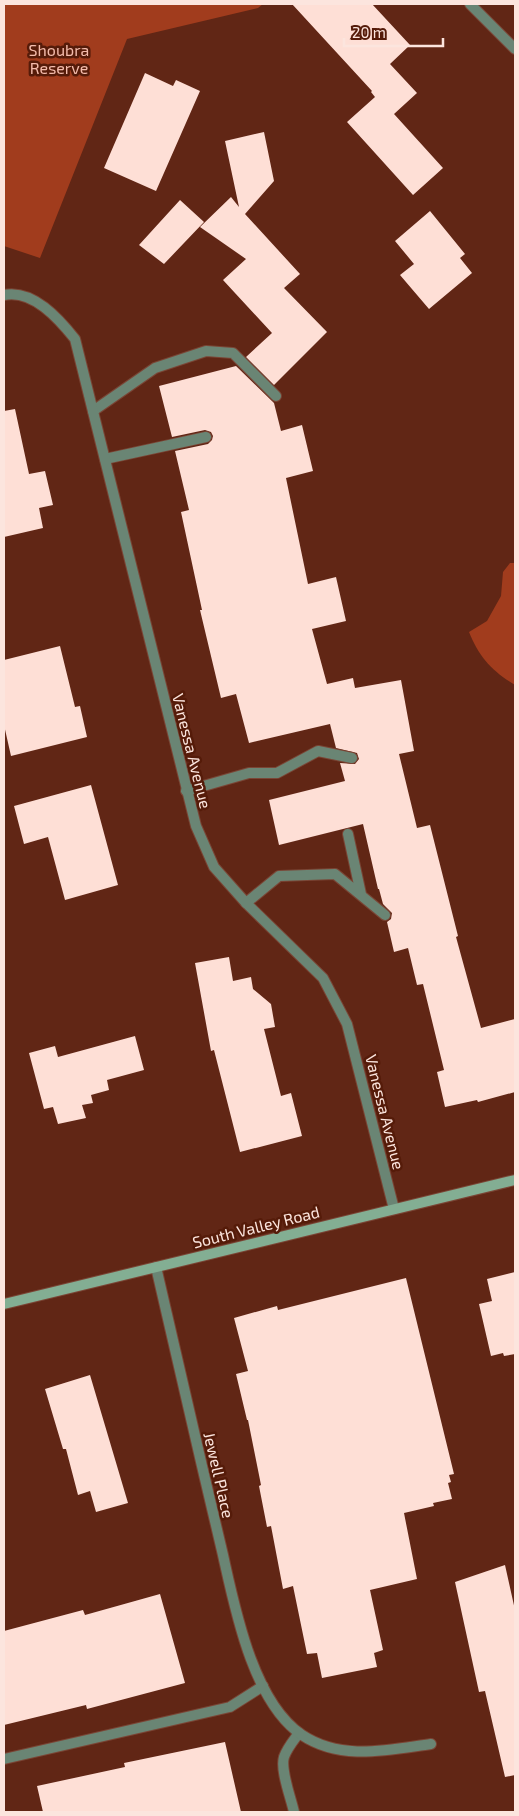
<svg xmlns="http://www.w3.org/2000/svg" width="519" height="1816" font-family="'Exo 2',sans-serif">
	<rect width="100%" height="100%" fill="#612615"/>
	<path fill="#a13c1d" d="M 4,4 L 263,4 L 258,8 L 127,39 L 40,258 L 4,246 Z
		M 510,563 L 515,563 L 515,685 C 492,671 479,657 469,632 L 487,621 L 501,596 L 503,572 Z"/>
	<path fill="#fedfd6" d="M 292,4 L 372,4 L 410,45 L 390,64 L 417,93 L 394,114 L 443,168 L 413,195 L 347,122 L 375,97 L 371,92 L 372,91 Z
		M 145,73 L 173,86 L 176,80 L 200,91 L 156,191 L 104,168 Z
		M 264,132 L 274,181 L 245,214 L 300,274 L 284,288 L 327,332 L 274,385 L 246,357 L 272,333 L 223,280 L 246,259 L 200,227 L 231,197 L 239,207 L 225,141 Z
		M 180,200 L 204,222 L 164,264 L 139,245 Z
		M 430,211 L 465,254 L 460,258 L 472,273 L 429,309 L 400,275 L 414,264 L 395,241 Z
		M 236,366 L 274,403 L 281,431 L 302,425 L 313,471 L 286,478 L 308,584 L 336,577 L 346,621 L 312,629 L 327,684 L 353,678 L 355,688 L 401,680 L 414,751 L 399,754 L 417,828 L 430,825 L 458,936 L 456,937 L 481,1028 L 515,1019 L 515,1092 L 478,1102 L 477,1100 L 445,1107 L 437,1072 L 444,1070 L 423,984 L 417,985 L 408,948 L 394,952 L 387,922 L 391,919 L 392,913 L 383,904 L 379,889 L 378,889 L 363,824 L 279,845 L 269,800 L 345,781 L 340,763 L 355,764 L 359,759 L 357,753 L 336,748 L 330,724 L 249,743 L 236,694 L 221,698 L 200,610 L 202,610 L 181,512 L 189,510 L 175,451 L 208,444 L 212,440 L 213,436 L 211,432 L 205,430 L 172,437 L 159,386 Z
		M 15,409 L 29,474 L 45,471 L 53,505 L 39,508 L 43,528 L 4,537 L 4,411 Z
		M 60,646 L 75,707 L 80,706 L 87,737 L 11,756 L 4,725 L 4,660 Z
		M 91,785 L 118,885 L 65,900 L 48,837 L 24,844 L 14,806 Z
		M 229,957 L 233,981 L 251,977 L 253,989 L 271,1004 L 275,1027 L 264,1029 L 281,1096 L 291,1093 L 302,1136 L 240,1152 L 214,1050 L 211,1051 L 195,963 Z
		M 135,1036 L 144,1070 L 107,1080 L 109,1090 L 91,1095 L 93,1103 L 82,1105 L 86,1118 L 58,1124 L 53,1107 L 44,1109 L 29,1053 L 55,1046 L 58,1057 Z
		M 515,1272 L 515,1354 L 504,1356 L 503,1353 L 491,1356 L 479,1304 L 492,1301 L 487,1279 Z
		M 406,1278 L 454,1474 L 449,1475 L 451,1482 L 448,1483 L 452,1499 L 433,1503 L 434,1506 L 404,1513 L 417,1579 L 370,1590 L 383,1650 L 374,1653 L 377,1667 L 322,1678 L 317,1653 L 307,1654 L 293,1586 L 283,1589 L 271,1526 L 267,1527 L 259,1486 L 261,1485 L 248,1420 L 247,1420 L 236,1374 L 248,1371 L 234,1318 L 277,1306 L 278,1310 Z
		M 90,1375 L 128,1503 L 96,1512 L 90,1491 L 78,1495 L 66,1449 L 63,1449 L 45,1389 Z
		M 505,1565 L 515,1610 L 515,1775 L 505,1777 L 485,1691 L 479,1692 L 455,1582 Z
		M 160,1594 L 185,1683 L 87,1709 L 86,1705 L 4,1725 L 4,1631 L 83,1610 L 85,1615 Z
		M 225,1742 L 241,1812 L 43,1812 L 37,1786 L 125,1767 L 124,1763 Z"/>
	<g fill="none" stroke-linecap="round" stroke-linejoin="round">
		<g stroke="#7a4535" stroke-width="12">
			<path id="service" d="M 93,411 L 155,368 L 206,351 L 233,353 L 276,396
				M 105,459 L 206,437
				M 186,791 L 249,773 L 277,773 L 318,751 L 352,758
				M 348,834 L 361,894
				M 246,903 L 279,876 L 335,874 L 385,915
				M 4,1759 L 230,1707 L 263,1686
				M 294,1812 C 291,1798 280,1770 284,1757 C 287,1748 294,1740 299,1733"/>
		</g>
		<g stroke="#7a4535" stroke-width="12">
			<path id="minor" d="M 470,4 L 515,49
				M 4,295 C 33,289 59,319 75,339 L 196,826 L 214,867 L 246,903 L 323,978 L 347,1024 L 394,1209
				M 156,1267 C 172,1334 187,1400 202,1466 C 209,1496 216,1525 223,1555 C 235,1609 253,1702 302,1735 C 341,1761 387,1750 431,1744"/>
		</g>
		<g stroke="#7a4535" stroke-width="12">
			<path id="secondary" d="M 4,1304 L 515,1180"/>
		</g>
		<use href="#service" stroke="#6a8574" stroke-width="10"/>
		<use href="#minor" stroke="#6a8574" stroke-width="10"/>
		<use href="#secondary" stroke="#83ae93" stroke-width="10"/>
	</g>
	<g text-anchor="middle" stroke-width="5" stroke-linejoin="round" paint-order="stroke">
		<g font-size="16" fill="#f4bcac" stroke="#551b09">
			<text x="59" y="56">Shoubra<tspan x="59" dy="18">Reserve</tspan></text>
		</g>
		<g font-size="16" fill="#fce5de" stroke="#551b09">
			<text transform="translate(192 751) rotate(76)" y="6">Vanessa Avenue</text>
			<text transform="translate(385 1112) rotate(76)" y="6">Vanessa Avenue</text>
			<text transform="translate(256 1227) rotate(-14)" y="6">South Valley Road</text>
			<text transform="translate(219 1475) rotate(77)" y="6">Jewell Place</text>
		</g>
	</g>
	<rect width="519" height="1816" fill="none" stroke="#fce5de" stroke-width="10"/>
	<path d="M344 38v8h99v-8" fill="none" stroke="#fce5de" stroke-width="2.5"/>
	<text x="352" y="38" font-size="15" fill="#fce5de" stroke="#551b09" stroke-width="4" paint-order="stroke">20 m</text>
</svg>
